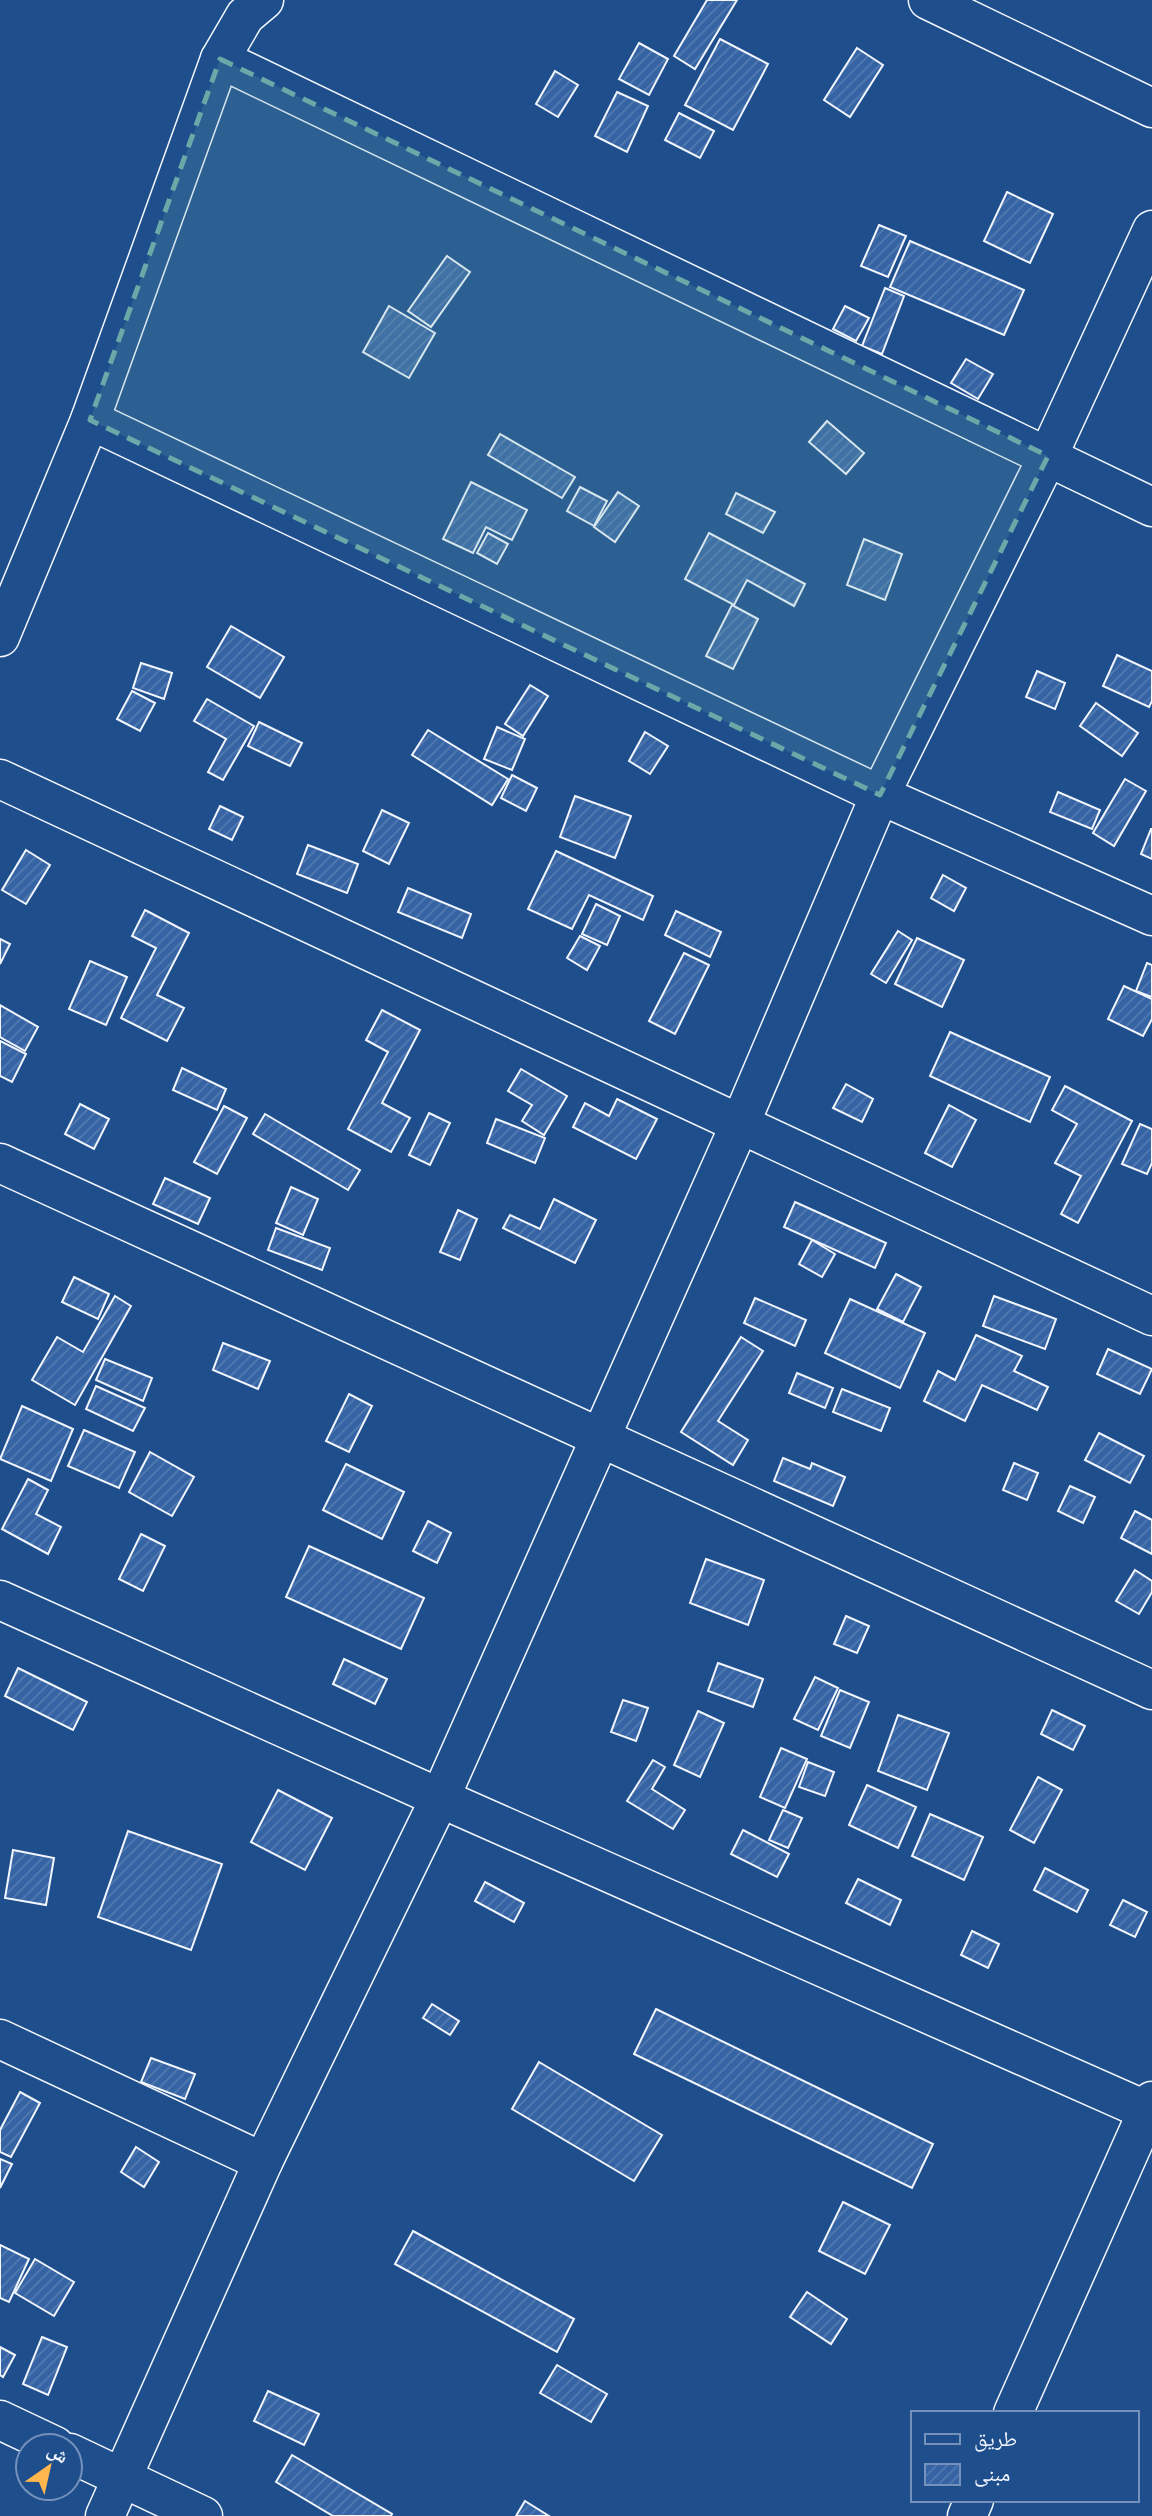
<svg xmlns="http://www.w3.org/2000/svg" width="1152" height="2516" font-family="'Public Sans','Noto Naskh Arabic',sans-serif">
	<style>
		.building { fill: url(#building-hatch); stroke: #f2f6ff; stroke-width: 2 }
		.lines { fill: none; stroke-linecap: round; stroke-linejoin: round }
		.minor-casing { stroke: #f2f6ff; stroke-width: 41 }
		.minor { stroke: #1f4e8c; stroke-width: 38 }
		.marked { fill: #6aa9a8; fill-opacity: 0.2; stroke: #6aa9a8; stroke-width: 5; stroke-dasharray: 14 9; stroke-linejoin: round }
	</style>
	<defs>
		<pattern id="building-hatch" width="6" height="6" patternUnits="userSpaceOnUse" patternTransform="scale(1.75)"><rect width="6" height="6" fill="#3563a3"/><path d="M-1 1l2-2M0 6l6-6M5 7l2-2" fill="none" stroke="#537ab1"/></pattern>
	</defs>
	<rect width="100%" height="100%" fill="#1f4e8c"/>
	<g class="building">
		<polygon points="707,0 737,0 695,69 674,56"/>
		<polygon points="720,39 768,64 733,130 685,105"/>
		<polygon points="639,43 668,59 649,95 619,79"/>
		<polygon points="857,48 883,65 850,117 824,100"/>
		<polygon points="555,71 578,85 558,117 536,104"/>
		<polygon points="617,92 648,106 627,152 595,136"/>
		<polygon points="679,113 714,131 700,158 665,140"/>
		<polygon points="1007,192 1053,214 1030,263 984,241"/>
		<polygon points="879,225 906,236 888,277 861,266"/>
		<polygon points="910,241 1024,290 1004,335 890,287"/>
		<polygon points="447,256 470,272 431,327 408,311"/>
		<polygon points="885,288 904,296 882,354 862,346"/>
		<polygon points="389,306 435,333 409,378 363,352"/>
		<polygon points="845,306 869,318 856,341 833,329"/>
		<polygon points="966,359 993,374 978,399 951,383"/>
		<polygon points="827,421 864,453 846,474 809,442"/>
		<polygon points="500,434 575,477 562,498 488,455"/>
		<polygon points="471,482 527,510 512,540 486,527 473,553 443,539"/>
		<polygon points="580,487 607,501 594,526 567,511"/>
		<polygon points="618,492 639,506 615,542 594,527"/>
		<polygon points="736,493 775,512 763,533 726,514"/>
		<polygon points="488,533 508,544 497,564 477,553"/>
		<polygon points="709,533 805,584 794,606 747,580 734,605 685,579"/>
		<polygon points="864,539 902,554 885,600 847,585"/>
		<polygon points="732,605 758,619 733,669 706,656"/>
		<polygon points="231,626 284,657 260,698 207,667"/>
		<polygon points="1117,655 1152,671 1152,701 1149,707 1103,686"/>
		<polygon points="141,663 172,673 164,699 133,688"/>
		<polygon points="1037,671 1065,683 1055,709 1026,697"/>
		<polygon points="530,685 548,696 523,736 505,724"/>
		<polygon points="132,691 155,703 140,731 117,719"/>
		<polygon points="207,699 254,726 223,780 208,772 226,739 194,721"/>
		<polygon points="1096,703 1138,733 1122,756 1080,726"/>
		<polygon points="259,722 302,743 290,766 248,746"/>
		<polygon points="497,727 525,739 512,770 484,759"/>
		<polygon points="428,730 508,779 492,805 412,755"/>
		<polygon points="645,732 668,746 650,774 629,761"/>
		<polygon points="512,775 537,788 526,811 501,798"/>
		<polygon points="1125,779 1146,791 1114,846 1093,833"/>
		<polygon points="1058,792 1100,810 1092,829 1050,812"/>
		<polygon points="575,796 631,816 615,858 560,837"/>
		<polygon points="220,806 243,817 232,840 209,829"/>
		<polygon points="382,810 409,823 389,864 363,851"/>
		<polygon points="1151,829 1152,829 1152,859 1141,854"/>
		<polygon points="308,845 358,864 347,893 297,874"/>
		<polygon points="26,850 50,865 26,904 2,890"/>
		<polygon points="556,851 653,896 643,920 589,895 572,929 528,909"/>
		<polygon points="943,875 966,888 954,911 931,898"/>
		<polygon points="408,888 471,914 462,938 398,912"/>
		<polygon points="596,904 620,916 607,945 582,934"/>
		<polygon points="145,910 189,933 157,995 184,1008 167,1041 121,1018 156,948 132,936"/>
		<polygon points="676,911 721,932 710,957 665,935"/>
		<polygon points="898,931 912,940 886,983 871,974"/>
		<polygon points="580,936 600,946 587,970 567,958"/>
		<polygon points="917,938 964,960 942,1007 895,984"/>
		<polygon points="0,939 10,944 0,964"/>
		<polygon points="684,953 709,965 675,1034 649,1021"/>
		<polygon points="90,961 127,977 106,1025 69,1009"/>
		<polygon points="1147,963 1152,965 1152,997 1136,991"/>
		<polygon points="1124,986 1152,999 1152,1019 1143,1036 1108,1019"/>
		<polygon points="0,1005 38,1027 25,1051 0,1037"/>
		<polygon points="382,1010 420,1030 382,1103 410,1118 391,1152 348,1129 388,1052 366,1040"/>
		<polygon points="950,1032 1050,1077 1030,1122 930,1076"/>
		<polygon points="0,1041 26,1054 12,1082 0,1076"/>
		<polygon points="182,1068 226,1089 217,1110 173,1090"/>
		<polygon points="521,1069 567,1096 544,1135 522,1121 532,1105 508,1091"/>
		<polygon points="846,1084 873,1099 862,1122 833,1108"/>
		<polygon points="1065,1086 1132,1121 1078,1223 1061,1214 1081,1176 1055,1163 1077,1124 1052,1110"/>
		<polygon points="617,1099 657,1119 636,1159 573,1127 585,1103 609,1116"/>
		<polygon points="80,1104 109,1119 94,1149 65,1134"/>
		<polygon points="949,1105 976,1120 952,1167 925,1153"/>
		<polygon points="224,1106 247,1118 217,1174 194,1162"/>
		<polygon points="429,1113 450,1123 430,1165 409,1155"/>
		<polygon points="265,1114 360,1170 348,1190 253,1134"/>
		<polygon points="496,1119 545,1138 535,1163 487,1143"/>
		<polygon points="1140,1124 1152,1129 1152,1163 1147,1174 1122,1164"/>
		<polygon points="165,1178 210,1198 198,1224 153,1204"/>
		<polygon points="291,1187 318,1199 303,1235 276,1223"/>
		<polygon points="554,1199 596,1220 575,1263 503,1228 510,1215 540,1229"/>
		<polygon points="795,1202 886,1243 875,1268 784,1227"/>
		<polygon points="458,1210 477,1219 460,1260 440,1252"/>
		<polygon points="276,1228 330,1248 322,1270 268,1250"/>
		<polygon points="812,1240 835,1254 822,1277 799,1264"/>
		<polygon points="896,1274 921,1287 903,1322 877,1309"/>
		<polygon points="74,1277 109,1294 98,1319 62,1302"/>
		<polygon points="115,1296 131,1306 75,1405 32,1380 57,1337 83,1352"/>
		<polygon points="994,1296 1056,1319 1045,1349 983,1326"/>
		<polygon points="755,1298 806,1320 795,1346 744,1323"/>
		<polygon points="850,1299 925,1333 900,1388 825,1353"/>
		<polygon points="976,1335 1022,1356 1014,1371 1048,1387 1037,1410 982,1385 965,1421 924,1401 938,1371 955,1380"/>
		<polygon points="741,1337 763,1351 718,1421 748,1440 733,1465 681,1432"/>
		<polygon points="223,1343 270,1361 258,1389 213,1370"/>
		<polygon points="1108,1349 1152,1369 1140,1394 1097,1374"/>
		<polygon points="105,1359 152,1378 143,1401 96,1380"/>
		<polygon points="797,1373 833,1388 825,1408 789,1393"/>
		<polygon points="96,1386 145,1408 133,1431 86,1409"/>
		<polygon points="842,1389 890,1408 881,1431 833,1412"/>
		<polygon points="349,1394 372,1406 349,1452 326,1441"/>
		<polygon points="22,1406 73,1429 51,1481 0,1459"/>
		<polygon points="84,1430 135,1452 119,1488 68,1466"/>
		<polygon points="1099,1433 1144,1456 1130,1483 1085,1460"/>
		<polygon points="150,1452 194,1477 172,1516 129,1492"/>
		<polygon points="783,1458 810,1469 812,1463 845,1477 833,1506 774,1481"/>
		<polygon points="1014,1463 1038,1473 1027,1500 1003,1490"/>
		<polygon points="346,1464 404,1492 382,1539 323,1510"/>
		<polygon points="28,1479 48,1490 36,1514 61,1527 48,1554 2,1529"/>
		<polygon points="1070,1486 1095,1497 1083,1523 1058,1511"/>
		<polygon points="1135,1511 1152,1520 1152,1554 1121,1538"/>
		<polygon points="428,1521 451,1533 437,1563 413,1551"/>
		<polygon points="141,1534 165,1546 143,1591 119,1579"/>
		<polygon points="309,1546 424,1598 401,1649 286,1597"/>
		<polygon points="706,1559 764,1580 748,1625 690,1603"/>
		<polygon points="1135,1570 1152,1581 1152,1592 1139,1614 1116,1601"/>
		<polygon points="846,1616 869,1626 857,1653 834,1644"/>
		<polygon points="344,1659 387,1679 375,1704 333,1684"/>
		<polygon points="718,1663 763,1679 753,1707 708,1691"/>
		<polygon points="18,1668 87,1702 73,1730 5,1696"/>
		<polygon points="815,1677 838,1688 818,1730 794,1719"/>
		<polygon points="840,1690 869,1702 850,1748 821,1736"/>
		<polygon points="623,1700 648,1708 636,1741 611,1732"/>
		<polygon points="1052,1710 1085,1726 1073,1750 1041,1734"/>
		<polygon points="698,1711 724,1723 700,1777 674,1765"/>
		<polygon points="898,1715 949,1733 927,1790 878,1771"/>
		<polygon points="781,1748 807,1759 785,1808 760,1797"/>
		<polygon points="653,1760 665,1767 652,1789 685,1810 673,1829 627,1801"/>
		<polygon points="808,1762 834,1772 825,1796 799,1787"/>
		<polygon points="1038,1777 1062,1790 1034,1843 1010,1830"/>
		<polygon points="867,1785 916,1807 898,1848 849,1825"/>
		<polygon points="278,1790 332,1818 305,1870 251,1842"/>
		<polygon points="783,1810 802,1818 788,1848 769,1840"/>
		<polygon points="930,1814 983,1837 964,1880 912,1856"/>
		<polygon points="743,1830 789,1854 777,1877 731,1854"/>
		<polygon points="128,1831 222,1864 191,1950 98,1917"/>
		<polygon points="13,1850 54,1858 46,1905 5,1898"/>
		<polygon points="1045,1868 1088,1890 1077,1912 1034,1890"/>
		<polygon points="858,1879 901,1900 890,1925 846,1903"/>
		<polygon points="485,1882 524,1903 514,1922 475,1901"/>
		<polygon points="1123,1900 1147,1912 1135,1937 1110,1925"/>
		<polygon points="972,1931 999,1944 988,1968 961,1955"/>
		<polygon points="432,2004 459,2021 450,2035 423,2018"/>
		<polygon points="656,2009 933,2144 912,2188 634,2054"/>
		<polygon points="151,2058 195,2074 185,2099 141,2082"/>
		<polygon points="539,2062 662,2135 634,2181 512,2109"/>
		<polygon points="20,2092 40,2103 11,2157 0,2152 0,2130"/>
		<polygon points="136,2147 159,2162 144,2187 121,2172"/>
		<polygon points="0,2159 12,2164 0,2188"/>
		<polygon points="843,2202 890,2225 865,2274 819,2251"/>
		<polygon points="413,2231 574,2319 557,2352 395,2264"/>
		<polygon points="0,2245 29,2259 9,2302 0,2298"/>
		<polygon points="35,2259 74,2282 54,2316 15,2293"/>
		<polygon points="807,2292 847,2319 831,2344 790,2317"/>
		<polygon points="42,2337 67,2347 48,2395 23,2384"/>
		<polygon points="0,2347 15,2355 3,2377 0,2375"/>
		<polygon points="557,2365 607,2394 591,2422 540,2393"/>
		<polygon points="268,2391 319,2414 304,2445 254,2421"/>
		<polygon points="292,2455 392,2514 391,2516 333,2516 276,2482"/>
		<polygon points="525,2501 549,2516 516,2516"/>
	</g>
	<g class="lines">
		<g class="minor-casing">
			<g id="minor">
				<polyline points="928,0 1152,108"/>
				<polyline points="220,59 1152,507"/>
				<polyline points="90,420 880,795 1152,916"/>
				<polyline points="0,637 90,420 220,59 245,16 264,0"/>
				<polyline points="0,779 1152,1316"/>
				<polyline points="0,1163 1152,1690"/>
				<polyline points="0,1600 440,1798 1152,2113"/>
				<polyline points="0,2039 263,2162"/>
				<polyline points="1013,2413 1152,2101"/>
				<polyline points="0,2420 55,2446"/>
				<polyline points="70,2453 203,2516"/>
				<polyline points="105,2516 263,2162 440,1798 740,1124 880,795 1048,456 1152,230"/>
				<polyline points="967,2516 974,2500"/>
			</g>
		</g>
		<use href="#minor" class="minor"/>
	</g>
	<path class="marked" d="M220,59L1048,456L880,795L90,420Z"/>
	<rect x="911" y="2411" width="228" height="91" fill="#1f4e8c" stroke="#7391ba" stroke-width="2"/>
	<rect x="925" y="2434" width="35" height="10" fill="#1f4e8c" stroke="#7391ba" stroke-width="2"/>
	<text x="974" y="2446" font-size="21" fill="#f2f6ff">طريق</text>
	<rect x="925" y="2464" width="35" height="21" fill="url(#building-hatch)" stroke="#7391ba" stroke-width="2"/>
	<text x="974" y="2481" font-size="21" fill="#f2f6ff">مبنى</text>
	<g transform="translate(49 2467) rotate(34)"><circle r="33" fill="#1f4e8c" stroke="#7391ba" stroke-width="2"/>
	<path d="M0-5L12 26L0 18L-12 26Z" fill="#ffb74d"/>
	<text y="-10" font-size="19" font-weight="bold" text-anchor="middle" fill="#f2f6ff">ش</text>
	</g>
</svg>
